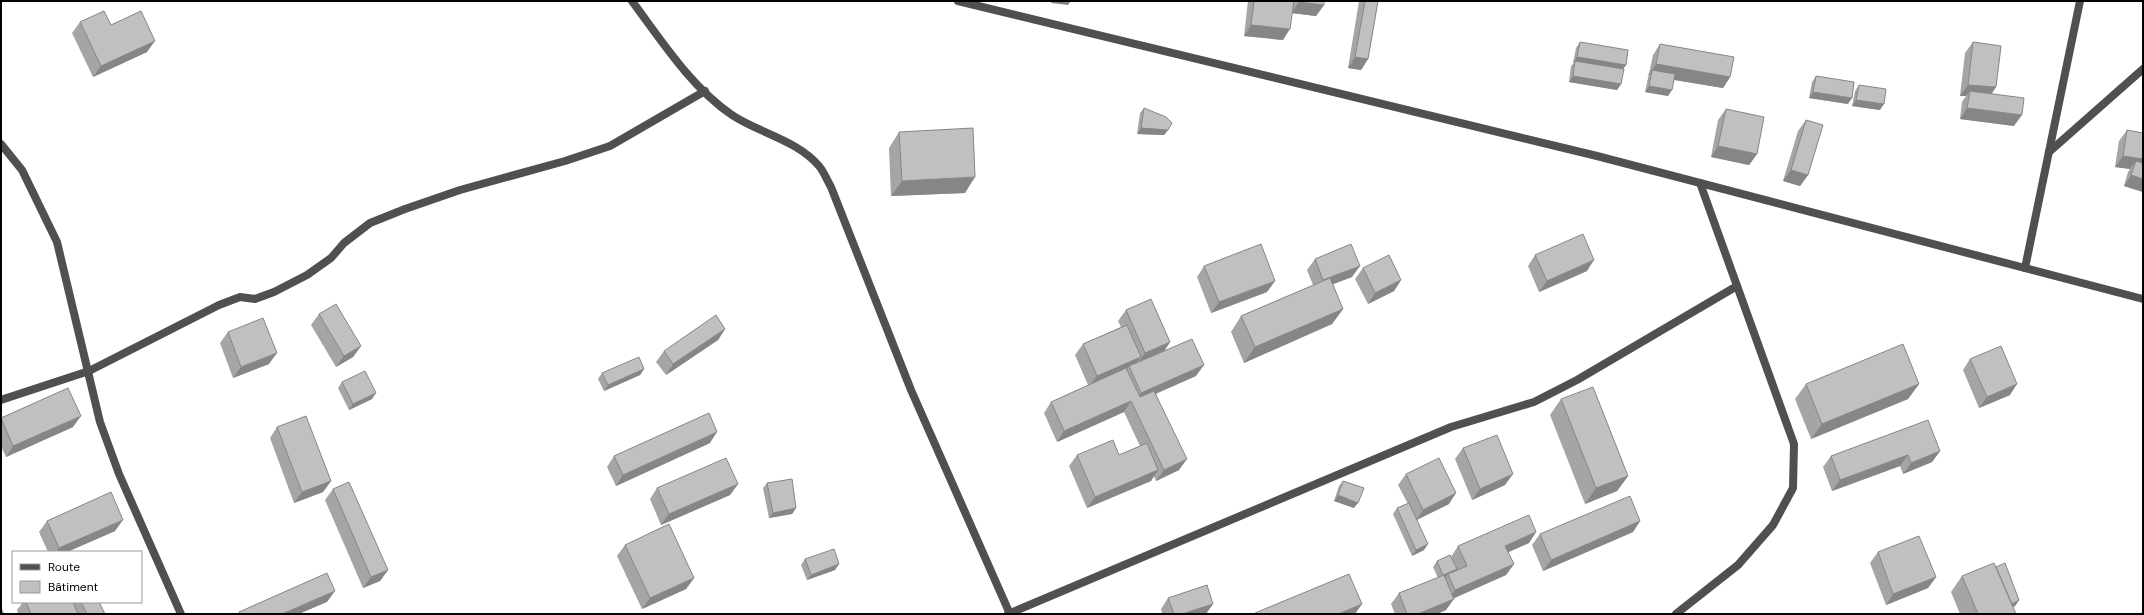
<svg xmlns="http://www.w3.org/2000/svg" width="2144" height="615" font-family="'DM Sans',sans-serif">
	<style>
		.lines { fill: none; stroke-linecap: round; stroke-linejoin: round }
		.minor { stroke: #505050; stroke-width: 8 }
		.wall { fill: #a5a5a5 }
		.shaded-wall { fill: #868686 }
		.building { fill: #c0c0c0; stroke: #868686 }
	</style>
	<rect width="100%" height="100%" fill="#fff"/>
	<g class="lines">
		<g class="minor">
			<path d="M632,1C661,40 691,87 732,115C759,133 797,140 819,166C824,172 827,180 831,187L911,390L1010,614"/>
			<polyline points="958,1 1597,156 2143,299"/>
			<polyline points="1,144 22,170 57,242 100,422 119,474 181,614"/>
			<polyline points="2049,152 2143,69"/>
			<polyline points="2025,268 2080,1"/>
			<polyline points="1,400 89,371 219,305 240,297 255,299 274,292 307,275 331,258 344,243 370,223 405,209 460,190 565,161 610,146 705,91"/>
			<polyline points="1008,614 1451,427 1534,402 1577,380 1737,286"/>
			<polyline points="1676,614 1738,565 1773,525 1793,488 1794,444 1700,183"/>
		</g>
	</g>
	<g class="wall">
		<polygon points="1248,1 1324,1 1324,5 1316,16 1292,13 1283,40 1244,36"/>
		<polygon points="1359,1 1378,1 1368,59 1361,70 1348,68"/>
		<polygon points="80,22 111,25 147,52 93,77 72,33"/>
		<polygon points="1580,42 1623,69 1621,84 1617,90 1569,82 1571,66 1574,63 1573,63 1576,48"/>
		<polygon points="1973,42 1992,94 2014,126 1960,119 1962,102 1966,96 1960,96 1965,53"/>
		<polygon points="1660,44 1730,77 1723,88 1674,80 1668,96 1645,92 1653,55"/>
		<polygon points="1816,76 1848,104 1809,98 1812,82"/>
		<polygon points="1859,85 1880,110 1852,106 1855,91"/>
		<polygon points="1144,108 1168,130 1164,135 1137,134 1140,113"/>
		<polygon points="1726,109 1757,154 1749,165 1711,157 1718,120"/>
		<polygon points="1806,120 1808,175 1800,186 1783,181 1798,131"/>
		<polygon points="2127,130 2143,133 2143,192 2124,186 2128,172 2130,169 2115,167 2119,141"/>
		<polygon points="899,132 965,193 891,196 889,148"/>
		<polygon points="1535,255 1587,271 1539,292 1528,266"/>
		<polygon points="1315,259 1352,277 1333,284 1343,309 1332,324 1244,363 1231,332 1241,316 1313,285 1307,270"/>
		<polygon points="1204,266 1267,292 1211,313 1197,277"/>
		<polygon points="1363,268 1401,280 1394,291 1368,304 1355,279"/>
		<polygon points="1126,310 1170,342 1164,351 1196,376 1156,393 1179,470 1156,481 1154,476 1151,481 1087,508 1069,466 1077,455 1119,455 1140,446 1124,412 1057,442 1044,413 1051,402 1088,385 1075,355 1083,344 1121,327 1118,321"/>
		<polygon points="319,314 361,346 353,357 336,367 311,325"/>
		<polygon points="725,329 718,340 666,375 656,362 664,351"/>
		<polygon points="228,332 269,364 233,378 220,343"/>
		<polygon points="1970,359 2010,395 1979,408 1963,370"/>
		<polygon points="644,369 640,375 604,391 598,379 602,373"/>
		<polygon points="342,382 372,399 349,410 338,388"/>
		<polygon points="1806,384 1919,384 1908,399 1811,439 1795,399"/>
		<polygon points="1561,399 1628,476 1617,491 1585,504 1550,415"/>
		<polygon points="1,418 73,427 6,457 1,446"/>
		<polygon points="277,427 331,481 323,492 294,503 270,438"/>
		<polygon points="710,443 616,486 607,467 614,456"/>
		<polygon points="1463,448 1505,485 1472,500 1455,459"/>
		<polygon points="1940,451 1932,462 1903,474 1900,466 1832,491 1823,467 1831,456"/>
		<polygon points="1406,474 1449,504 1417,520 1424,550 1412,556 1393,514 1397,508 1408,504 1398,485"/>
		<polygon points="1343,481 1354,508 1334,501 1339,486"/>
		<polygon points="767,483 796,508 792,514 769,518 763,488"/>
		<polygon points="738,484 730,495 661,525 650,499 657,488"/>
		<polygon points="333,489 388,570 380,581 363,588 325,500"/>
		<polygon points="47,521 115,531 67,552 48,552 39,532"/>
		<polygon points="1640,521 1633,532 1543,571 1532,545 1540,534"/>
		<polygon points="1536,532 1529,543 1508,552 1514,564 1506,575 1453,598 1446,610 1437,614 1395,614 1391,604 1399,593 1438,578 1433,567 1437,561 1451,557 1458,546"/>
		<polygon points="625,545 694,578 686,589 642,609 617,556"/>
		<polygon points="1878,552 1936,577 1928,588 1886,605 1870,563"/>
		<polygon points="805,559 835,570 807,580 801,565"/>
		<polygon points="1996,567 2019,600 2015,606 2013,607 2016,614 1960,614 1951,592 1962,576"/>
		<polygon points="1168,598 1206,614 1162,614 1161,609"/>
		<polygon points="23,602 99,602 105,614 18,614 17,610"/>
	</g>
	<g class="shaded-wall">
		<polygon points="1052,1 1071,1 1068,5 1051,3"/>
		<polygon points="1299,2 1324,5 1316,16 1291,13"/>
		<polygon points="1251,25 1290,29 1283,40 1244,36"/>
		<polygon points="155,41 147,52 93,77 101,66"/>
		<polygon points="1355,57 1368,59 1361,70 1348,68"/>
		<polygon points="1577,57 1626,65 1622,71 1575,61 1574,63 1573,63"/>
		<polygon points="1656,64 1730,77 1723,88 1651,76 1652,70 1649,75 1648,75"/>
		<polygon points="1573,76 1621,84 1617,90 1569,82"/>
		<polygon points="1968,85 1996,87 1989,98 1970,91 1966,96 1960,96"/>
		<polygon points="1649,86 1672,90 1668,96 1645,92"/>
		<polygon points="1813,92 1852,98 1848,104 1809,98"/>
		<polygon points="1856,100 1884,104 1880,110 1852,106"/>
		<polygon points="1967,108 2022,115 2014,126 1960,119"/>
		<polygon points="1141,128 1168,130 1164,135 1137,134"/>
		<polygon points="1718,146 1757,154 1749,165 1711,157"/>
		<polygon points="2123,156 2143,159 2143,172 2136,161 2130,169 2115,167"/>
		<polygon points="1791,170 1808,175 1800,186 1783,181"/>
		<polygon points="2131,175 2143,179 2143,192 2124,186"/>
		<polygon points="975,177 965,193 891,196 902,181"/>
		<polygon points="1594,260 1587,271 1539,292 1547,281"/>
		<polygon points="1360,266 1352,277 1315,291 1323,280"/>
		<polygon points="1401,280 1394,291 1368,304 1375,293"/>
		<polygon points="1275,281 1267,292 1211,313 1219,302"/>
		<polygon points="1343,309 1332,324 1244,363 1255,347"/>
		<polygon points="725,329 718,340 666,375 673,364"/>
		<polygon points="1170,342 1163,353 1137,364 1145,353"/>
		<polygon points="361,346 353,357 336,367 344,356"/>
		<polygon points="277,353 269,364 233,378 241,367"/>
		<polygon points="1141,357 1133,368 1129,366 1126,371 1089,387 1097,376"/>
		<polygon points="1204,365 1196,376 1133,404 1141,393"/>
		<polygon points="644,369 640,375 604,391 608,385"/>
		<polygon points="1919,384 1908,399 1811,439 1822,424"/>
		<polygon points="2017,384 2010,395 1979,408 1987,397"/>
		<polygon points="376,393 372,399 349,410 353,404"/>
		<polygon points="1131,401 1124,412 1057,442 1064,431"/>
		<polygon points="81,416 73,427 6,457 13,446"/>
		<polygon points="717,432 710,443 616,486 623,475"/>
		<polygon points="1940,451 1932,462 1903,474 1911,463"/>
		<polygon points="1908,455 1900,466 1832,491 1840,480"/>
		<polygon points="1187,459 1179,470 1156,481 1164,470"/>
		<polygon points="1158,470 1151,481 1087,508 1095,497"/>
		<polygon points="1513,474 1505,485 1472,500 1480,489"/>
		<polygon points="1628,476 1617,491 1585,504 1596,488"/>
		<polygon points="331,481 323,492 294,503 302,492"/>
		<polygon points="738,484 730,495 661,525 669,514"/>
		<polygon points="1456,493 1449,504 1416,520 1423,510"/>
		<polygon points="1338,495 1358,503 1354,508 1334,501"/>
		<polygon points="796,508 792,514 769,518 773,513"/>
		<polygon points="123,520 115,531 67,552 56,552 59,548"/>
		<polygon points="1640,521 1633,532 1543,571 1551,560"/>
		<polygon points="1536,532 1529,543 1498,557 1505,546"/>
		<polygon points="1428,544 1424,550 1412,556 1416,550"/>
		<polygon points="839,564 835,570 807,580 811,575"/>
		<polygon points="1514,564 1506,575 1448,601 1455,590"/>
		<polygon points="1457,569 1453,575 1448,574 1445,578 1443,575"/>
		<polygon points="388,570 380,581 363,588 371,577"/>
		<polygon points="1936,577 1928,588 1886,605 1893,594"/>
		<polygon points="694,578 686,589 642,609 650,598"/>
		<polygon points="335,591 327,602 299,614 282,614"/>
		<polygon points="1454,599 1446,610 1437,614 1418,614"/>
		<polygon points="2019,600 2015,606 2001,612 2005,606"/>
		<polygon points="1213,604 1206,614 1182,614"/>
		<polygon points="1362,604 1355,614 1338,614"/>
	</g>
	<g class="building">
		<polygon points="1254,1 1294,1 1290,29 1251,25"/>
		<polygon points="1299,1 1324,1 1324,5 1299,2"/>
		<polygon points="1365,1 1378,1 1368,59 1355,57"/>
		<polygon points="104,11 111,25 141,11 155,41 101,66 80,22"/>
		<polygon points="1580,42 1628,50 1626,65 1577,57"/>
		<polygon points="1973,42 2001,46 1996,87 1968,85"/>
		<polygon points="1660,44 1734,57 1730,77 1656,64"/>
		<polygon points="1575,61 1624,69 1621,84 1573,76"/>
		<polygon points="1652,70 1675,74 1672,90 1649,86"/>
		<polygon points="1816,76 1854,82 1852,98 1813,92"/>
		<polygon points="1859,85 1886,89 1884,104 1856,100"/>
		<polygon points="1970,91 2024,98 2022,115 1967,108"/>
		<polygon points="1144,108 1166,117 1172,123 1168,130 1141,128"/>
		<polygon points="1726,109 1764,117 1757,154 1718,146"/>
		<polygon points="1806,120 1823,125 1808,175 1791,170"/>
		<polygon points="973,128 975,177 902,181 899,132"/>
		<polygon points="2127,130 2143,133 2143,159 2123,156"/>
		<polygon points="2136,161 2143,163 2143,179 2131,175"/>
		<polygon points="1583,234 1594,260 1547,281 1535,255"/>
		<polygon points="1261,244 1275,281 1219,302 1204,266"/>
		<polygon points="1351,244 1360,266 1323,280 1315,259"/>
		<polygon points="1389,255 1401,280 1375,293 1363,268"/>
		<polygon points="1330,278 1343,309 1255,347 1241,316"/>
		<polygon points="1151,299 1170,342 1145,353 1126,310"/>
		<polygon points="336,304 361,346 344,356 319,314"/>
		<polygon points="716,315 725,329 673,364 664,351"/>
		<polygon points="263,318 277,353 241,367 228,332"/>
		<polygon points="1127,325 1141,357 1097,376 1083,344"/>
		<polygon points="1192,339 1204,365 1141,393 1129,366"/>
		<polygon points="1903,344 1919,384 1822,424 1806,384"/>
		<polygon points="2001,346 2017,384 1987,397 1970,359"/>
		<polygon points="639,357 644,369 608,385 602,373"/>
		<polygon points="1126,368 1140,397 1154,391 1187,459 1164,470 1131,401 1064,431 1051,402"/>
		<polygon points="365,371 376,393 353,404 342,382"/>
		<polygon points="1593,387 1628,476 1596,488 1561,399"/>
		<polygon points="68,388 81,416 13,446 1,418"/>
		<polygon points="709,413 717,432 623,475 614,456"/>
		<polygon points="306,416 331,481 302,492 277,427"/>
		<polygon points="1928,420 1940,451 1911,463 1908,455 1840,480 1831,456"/>
		<polygon points="1497,435 1513,474 1480,489 1463,448"/>
		<polygon points="1113,440 1119,455 1147,443 1158,470 1095,497 1077,455"/>
		<polygon points="726,458 738,484 669,514 657,488"/>
		<polygon points="1439,458 1456,493 1423,510 1406,474"/>
		<polygon points="792,479 796,508 773,513 767,483"/>
		<polygon points="1343,481 1364,488 1358,503 1338,495"/>
		<polygon points="349,482 388,570 371,577 333,489"/>
		<polygon points="111,492 123,520 59,548 47,521"/>
		<polygon points="1630,496 1640,521 1551,560 1540,534"/>
		<polygon points="1409,503 1428,544 1416,550 1397,508"/>
		<polygon points="1529,515 1536,532 1505,546 1514,564 1455,590 1448,574 1467,566 1458,546"/>
		<polygon points="669,524 694,578 650,598 625,545"/>
		<polygon points="1919,536 1936,577 1893,594 1878,552"/>
		<polygon points="834,549 839,564 811,575 805,559"/>
		<polygon points="1450,555 1457,569 1443,575 1437,561"/>
		<polygon points="1994,563 2016,614 1978,614 1962,576"/>
		<polygon points="2005,563 2019,600 2012,604 1996,567"/>
		<polygon points="327,573 335,591 282,614 240,614 239,612"/>
		<polygon points="1349,574 1362,604 1338,614 1255,614 1255,613"/>
		<polygon points="1444,575 1454,599 1418,614 1407,614 1399,593"/>
		<polygon points="1207,585 1213,604 1182,614 1174,614 1168,598"/>
		<polygon points="26,602 73,602 78,614 31,614"/>
		<polygon points="81,602 99,602 105,614 87,614"/>
		<polygon points="1,608 4,614 1,614"/>
	</g>
	<rect width="2144" height="615" fill="none" stroke="#000000" stroke-width="4"/>
	<rect x="12" y="551" width="130" height="52" fill="#ffffff" stroke="#999999"/>
	<rect x="20" y="564" width="20" height="6" fill="#505050" stroke="#999999"/>
	<text x="48" y="571" font-size="12" fill="#000000">Route</text>
	<rect x="20" y="581" width="20" height="12" fill="#c0c0c0" stroke="#999999"/>
	<text x="48" y="591" font-size="12" fill="#000000">Bâtiment</text>
</svg>
